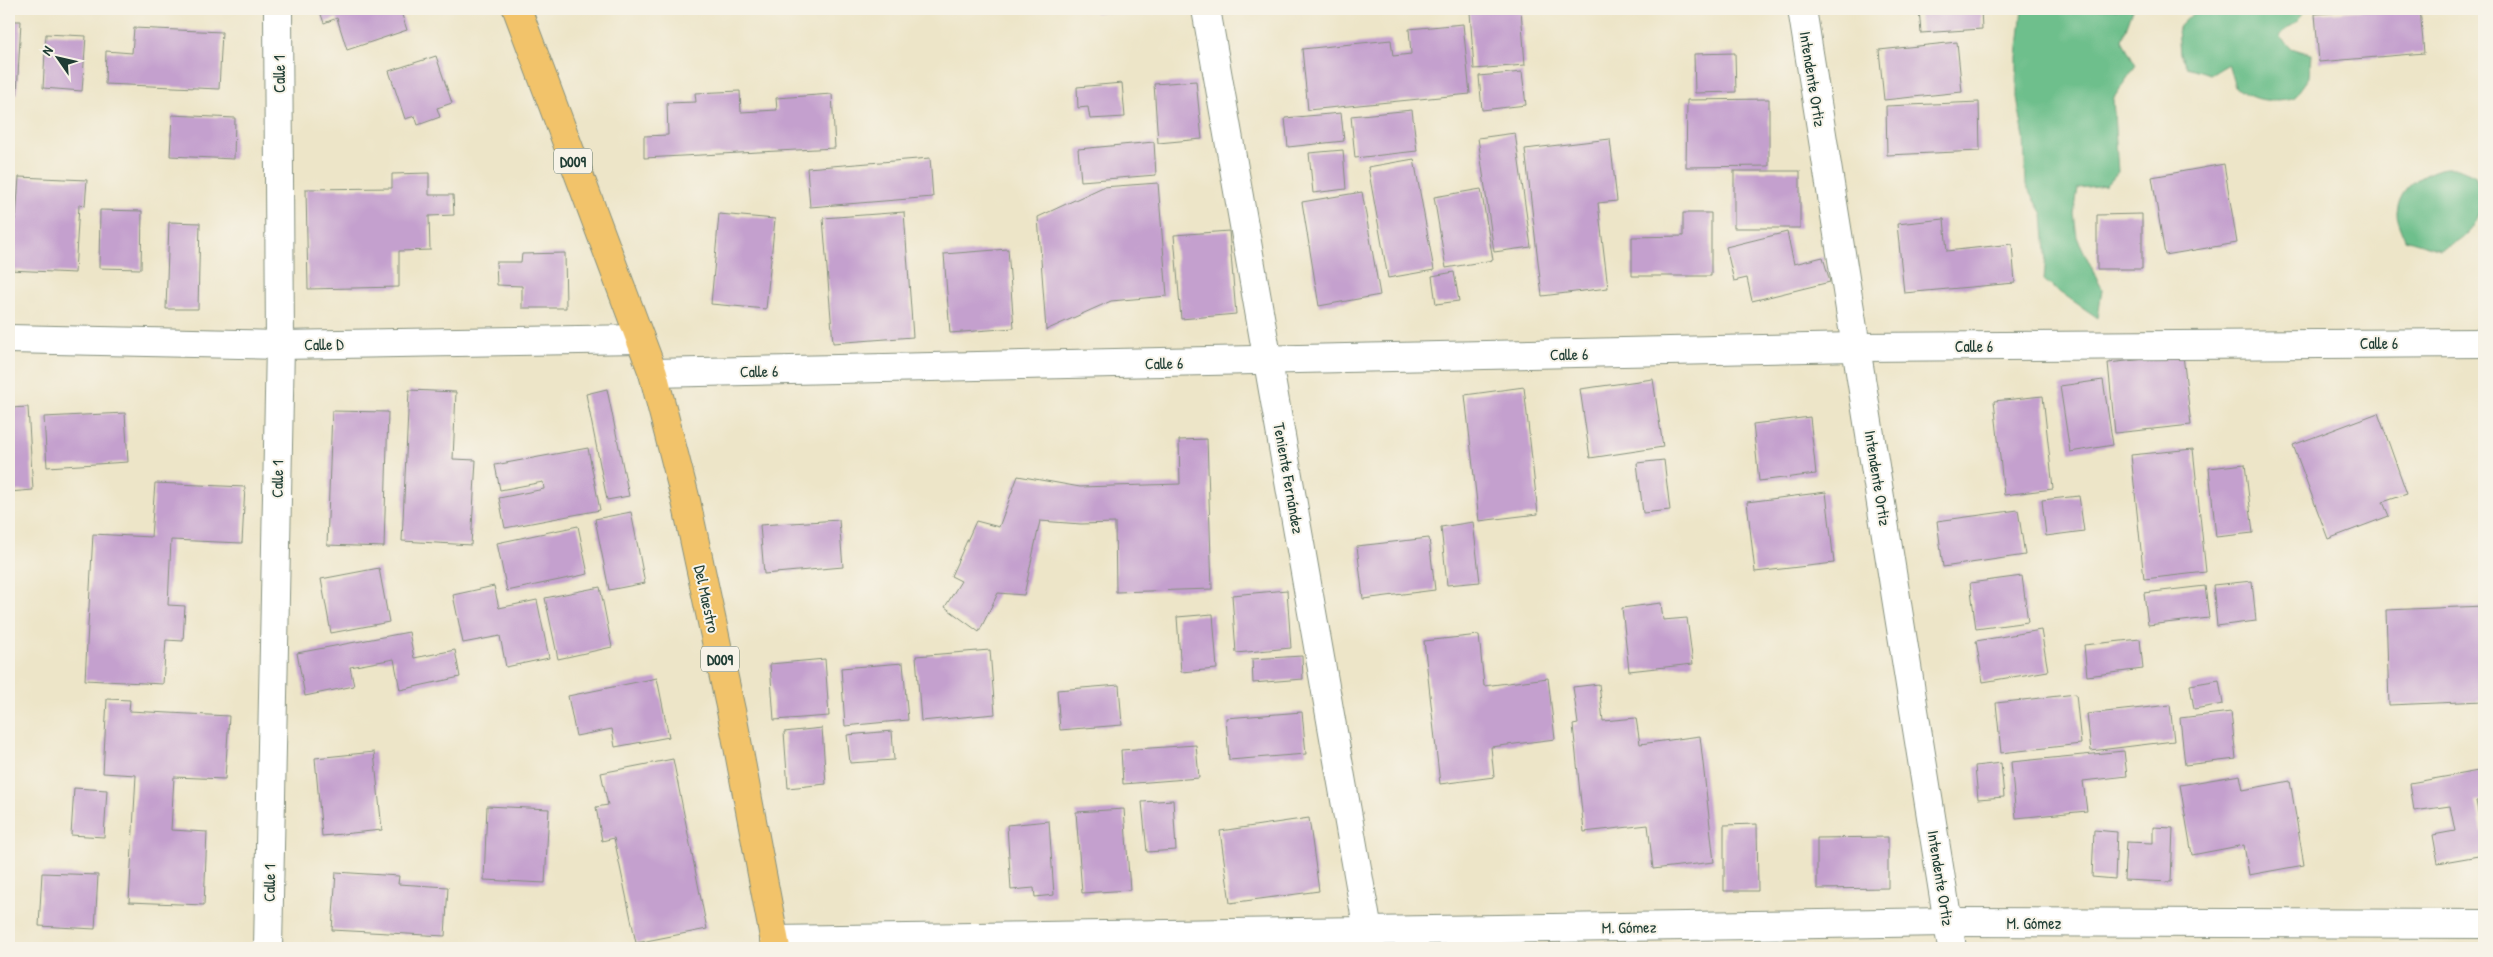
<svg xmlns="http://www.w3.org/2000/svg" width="2493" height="957" font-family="'Patrick Hand',sans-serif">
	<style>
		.forest { fill: #6ebf8c; stroke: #467e60 }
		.building { fill: #c4a0ce }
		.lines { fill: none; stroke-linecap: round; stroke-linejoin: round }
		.street-casing { stroke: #86917e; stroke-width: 30 }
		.primary-casing { stroke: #86917e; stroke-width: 30 }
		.street { stroke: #fff; stroke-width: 28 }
		.primary { stroke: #f2c36a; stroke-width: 28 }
		.labels { text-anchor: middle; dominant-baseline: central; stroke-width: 4; stroke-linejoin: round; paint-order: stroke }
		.shield { fill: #f7f3e8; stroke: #60746a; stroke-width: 1 }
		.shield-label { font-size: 15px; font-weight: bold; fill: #1f3d34 }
		.street-label { font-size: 16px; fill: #1f3d34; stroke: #f7f3e8 }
	</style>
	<rect width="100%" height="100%" fill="#f7f3e8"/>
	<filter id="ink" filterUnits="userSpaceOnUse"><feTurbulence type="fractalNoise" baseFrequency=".02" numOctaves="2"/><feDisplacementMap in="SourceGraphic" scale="10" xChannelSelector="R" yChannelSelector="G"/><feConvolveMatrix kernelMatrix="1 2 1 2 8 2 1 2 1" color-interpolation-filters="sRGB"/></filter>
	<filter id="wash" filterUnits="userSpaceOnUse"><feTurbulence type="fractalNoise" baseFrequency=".0096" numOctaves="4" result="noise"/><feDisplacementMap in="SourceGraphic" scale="20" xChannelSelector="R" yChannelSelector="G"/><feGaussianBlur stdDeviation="1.12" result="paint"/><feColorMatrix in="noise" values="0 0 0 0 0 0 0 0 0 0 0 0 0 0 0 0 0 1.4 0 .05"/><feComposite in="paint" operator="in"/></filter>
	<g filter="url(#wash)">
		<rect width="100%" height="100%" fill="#ede5c8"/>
		<g class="forest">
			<polygon points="2022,9 2133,9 2122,40 2136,65 2113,99 2118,172 2106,185 2078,188 2074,214 2077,237 2102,289 2098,318 2044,281 2046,253 2043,214 2026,185 2024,138 2017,97 2017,57"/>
			<path d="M2197,9H2306L2296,22L2279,36L2291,48L2311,54L2309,77L2294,98C2267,102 2258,102 2235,87L2228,64L2210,74L2187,67L2180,54L2178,28Z"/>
			<path d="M2444,168H2458L2475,175L2484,198C2473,229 2471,235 2441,250L2405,239C2403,232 2397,221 2397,213C2399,187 2421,174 2444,168Z"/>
		</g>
		<g id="blocks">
			<g class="building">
				<polygon points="319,9 400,9 407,30 347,50 337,18 324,23"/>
				<polygon points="1095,9 1133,9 1133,10 1095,13"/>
				<polygon points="1513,9 1521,9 1525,65 1474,69 1470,12"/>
				<polygon points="1919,9 1981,9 1982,29 1921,33"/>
				<polygon points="2381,9 2420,9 2424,53 2319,62 2315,14"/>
				<polygon points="9,21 21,21 17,94 9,94"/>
				<polygon points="1463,24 1470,94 1308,110 1302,49 1391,40 1393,56 1411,54 1409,29"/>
				<polygon points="134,28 222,32 219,89 105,84 106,51 132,53"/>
				<polygon points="46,34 86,36 82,91 43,88"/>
				<polygon points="1957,42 1962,92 1884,100 1879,50"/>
				<polygon points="1735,53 1736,92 1695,93 1694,54"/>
				<polygon points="436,56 452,103 437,108 440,117 418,125 415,116 405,119 389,71"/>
				<polygon points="1522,72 1526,105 1482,110 1479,76"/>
				<polygon points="1196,81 1202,139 1158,143 1154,84"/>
				<polygon points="1122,83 1125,117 1090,119 1088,107 1078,108 1077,87"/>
				<polygon points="740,91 741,112 777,110 776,98 832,94 835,148 644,158 644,136 668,135 667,103 696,102 695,93"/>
				<polygon points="1769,99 1769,166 1686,167 1687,100"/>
				<polygon points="1979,102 1980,151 1887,155 1886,106"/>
				<polygon points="1412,110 1417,151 1355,158 1351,116"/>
				<polygon points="1341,113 1344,141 1288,147 1285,118"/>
				<polygon points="172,115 235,118 234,159 170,156"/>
				<polygon points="1515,133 1531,247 1494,252 1478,138"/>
				<polygon points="1610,139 1617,201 1598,203 1608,288 1542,296 1525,149"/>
				<polygon points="1154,142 1156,175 1081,181 1078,149"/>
				<polygon points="1343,150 1346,189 1313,193 1309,153"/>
				<polygon points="930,158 933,197 810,207 807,168"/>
				<polygon points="1414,159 1434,270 1388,278 1368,167"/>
				<polygon points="2224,164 2237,243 2165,255 2152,177"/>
				<rect x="1734" y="171" width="66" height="57"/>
				<polygon points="429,173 429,195 453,195 454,215 429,216 430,250 399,251 399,287 308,289 306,189 392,188 392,174"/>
				<polygon points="19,177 87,180 85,206 79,205 75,273 9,270 9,219 16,219"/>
				<polygon points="1158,183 1167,296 1111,301 1046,330 1038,217 1103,187"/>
				<polygon points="1481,189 1493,260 1446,268 1434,197"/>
				<polygon points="1362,192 1380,295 1319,306 1302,202"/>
				<polygon points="100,210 142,211 141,269 99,268"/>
				<polygon points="904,212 913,337 833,343 823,218"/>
				<polygon points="1683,213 1711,213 1711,276 1632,276 1632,237 1683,236"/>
				<polygon points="719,214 775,219 766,309 711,304"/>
				<polygon points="2142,214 2142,269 2097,269 2097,215"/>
				<polygon points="1944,219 1947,251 2012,244 2015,283 1904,293 1897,224"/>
				<polygon points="169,222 200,223 198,309 166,309"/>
				<polygon points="1229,231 1236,314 1181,319 1174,235"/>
				<polygon points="1787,232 1794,264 1823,257 1830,282 1752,301 1747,278 1734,281 1726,247"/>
				<polygon points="1008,249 1014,328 950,333 944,254"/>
				<polygon points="565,253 566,308 522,308 522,286 497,285 496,262 521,262 522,254"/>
				<polygon points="1454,272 1459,301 1436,304 1432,276"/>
				<polygon points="2183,355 2191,425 2115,433 2108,363"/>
				<polygon points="1653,379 1663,447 1590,458 1580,389"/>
				<polygon points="2103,380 2113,445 2070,452 2060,386"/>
				<polygon points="1524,387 1538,514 1479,521 1465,395"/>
				<polygon points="607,389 629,496 607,500 586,394"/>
				<polygon points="409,390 456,392 453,459 476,460 471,545 402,541"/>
				<polygon points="2043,396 2053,489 2004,495 1994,401"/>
				<polygon points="28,407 33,490 9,492 9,408"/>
				<polygon points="332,411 388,412 384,547 327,545"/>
				<polygon points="125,413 128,462 47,467 44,417"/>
				<polygon points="2378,413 2407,494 2383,502 2389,516 2328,539 2293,445"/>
				<polygon points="1810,417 1816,474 1759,481 1753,424"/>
				<polygon points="1207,439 1212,589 1116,592 1115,523 1081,524 1040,521 1024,595 998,593 979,632 945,607 961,581 951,576 976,521 999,527 1018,476 1080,487 1180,484 1179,440"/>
				<polygon points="588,448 600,510 505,528 499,498 544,489 543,482 500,490 495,465"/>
				<polygon points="2193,449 2206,572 2144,579 2131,455"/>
				<polygon points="1664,460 1670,510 1643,513 1637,463"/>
				<polygon points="2245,464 2253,533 2216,537 2209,468"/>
				<polygon points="155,483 245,487 242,543 171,540 168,605 185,606 183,641 166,640 163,684 85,680 93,534 151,537"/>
				<polygon points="1826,492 1834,563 1755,572 1747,502"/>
				<polygon points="2079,496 2084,531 2046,536 2042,500"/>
				<polygon points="2018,510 2025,555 1943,567 1937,521"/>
				<polygon points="631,512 645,583 609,590 595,519"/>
				<polygon points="839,520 843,567 764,574 760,525"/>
				<polygon points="1473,522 1480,582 1447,585 1441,527"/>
				<polygon points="578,526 588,574 507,591 497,543"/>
				<polygon points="1429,538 1435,590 1363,599 1357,546"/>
				<polygon points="379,568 389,622 331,633 321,579"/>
				<polygon points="2022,576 2028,622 1976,629 1970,583"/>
				<polygon points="2252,581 2256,621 2217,626 2213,585"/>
				<polygon points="494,586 499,608 537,600 549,658 506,667 500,636 463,643 453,595"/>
				<polygon points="2205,586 2209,618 2148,625 2144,593"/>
				<polygon points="600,587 612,647 558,659 545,598"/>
				<polygon points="1287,590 1291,648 1236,653 1232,595"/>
				<polygon points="1661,603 1663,620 1687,618 1693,664 1629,671 1622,608"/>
				<polygon points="2484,606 2484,701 2389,705 2386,610"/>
				<polygon points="1213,614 1217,669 1181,672 1177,617"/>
				<polygon points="2041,630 2048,671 1983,682 1976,641"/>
				<polygon points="409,632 414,658 455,650 460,677 400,690 394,659 350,667 354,686 305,696 297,653"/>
				<polygon points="1479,635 1484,686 1548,678 1555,739 1491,747 1494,777 1440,784 1424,641"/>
				<polygon points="2140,639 2143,669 2087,676 2084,645"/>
				<polygon points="990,650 995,714 921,721 916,656"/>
				<polygon points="1302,656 1303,679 1253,683 1252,659"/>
				<polygon points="825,659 829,716 774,720 770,664"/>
				<polygon points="903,663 908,720 845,726 841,668"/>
				<polygon points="657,678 669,737 615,747 612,729 576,736 568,696"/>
				<polygon points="2219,680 2223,704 2194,709 2190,685"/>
				<polygon points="1599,684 1603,721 1636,718 1640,744 1700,736 1714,862 1653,869 1648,825 1584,832 1573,725 1578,724 1573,687"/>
				<polygon points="1119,685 1122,725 1060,730 1057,690"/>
				<polygon points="2076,694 2081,744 2001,753 1996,703"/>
				<polygon points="107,699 130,700 129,711 229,716 225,779 174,777 171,830 207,832 204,905 129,902 136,775 103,773"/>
				<polygon points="2170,705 2174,741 2091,751 2087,714"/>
				<polygon points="1302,712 1306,754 1229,760 1226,718"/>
				<polygon points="2231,712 2236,759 2185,765 2180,718"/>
				<polygon points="822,728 826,784 788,788 784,732"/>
				<polygon points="892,731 894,760 850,763 847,735"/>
				<polygon points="1196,745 1199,778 1123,784 1121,750"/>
				<polygon points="2124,751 2127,776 2083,781 2087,811 2016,818 2011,762"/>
				<polygon points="374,752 382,830 322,836 315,758"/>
				<polygon points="673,759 707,929 636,943 614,838 602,841 596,807 608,805 601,773"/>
				<polygon points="2001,763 2004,797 1978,799 1975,766"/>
				<polygon points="2484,770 2484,800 2476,801 2482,832 2484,831 2484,855 2438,863 2433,835 2455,831 2450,806 2414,811 2410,783"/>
				<polygon points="2240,775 2243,790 2290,781 2304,865 2249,875 2244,845 2192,855 2180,785"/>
				<polygon points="74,788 107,790 104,837 71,835"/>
				<polygon points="1173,800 1176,850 1147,852 1142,802"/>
				<polygon points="487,806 549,809 545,883 484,880"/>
				<polygon points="1124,809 1130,890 1082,893 1076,812"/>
				<polygon points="1309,818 1319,891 1230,903 1220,831"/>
				<polygon points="1049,821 1054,895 1035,897 1034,888 1011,890 1007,825"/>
				<polygon points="1757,824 1758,891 1724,891 1724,825"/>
				<polygon points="2153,827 2173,828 2171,882 2124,880 2126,842 2153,843"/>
				<polygon points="2094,830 2117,832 2115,879 2092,877"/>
				<polygon points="1888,837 1888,888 1817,889 1817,838"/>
				<polygon points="336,872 399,876 398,884 448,887 445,936 332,930"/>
				<polygon points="42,873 98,875 95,929 39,926"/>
			</g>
		</g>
	</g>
	<g filter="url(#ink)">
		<use href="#blocks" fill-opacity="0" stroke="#86917e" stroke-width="1"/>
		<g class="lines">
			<g class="street-casing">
				<g id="street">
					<polyline points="1206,9 1371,948"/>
					<polyline points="1802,9 1952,948"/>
					<polyline points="9,339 280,345 640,339"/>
					<polyline points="653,373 1857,347 2484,343"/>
					<polyline points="774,940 1948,922 2484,924"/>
					<polyline points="268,948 280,345 278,9"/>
				</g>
			</g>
			<g class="primary-casing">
				<polyline id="primary" points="517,9 653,373 686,501 733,720 776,948"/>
			</g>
			<use href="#street" class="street"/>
			<use href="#primary" class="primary"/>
		</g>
	</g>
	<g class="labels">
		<g class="shield">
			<rect x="554" y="148.5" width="38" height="25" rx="4"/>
			<rect x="701" y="646.5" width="38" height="25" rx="4"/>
		</g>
		<g class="shield-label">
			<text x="573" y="161">D009</text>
			<text x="720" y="659">D009</text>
		</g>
		<g class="street-label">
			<text transform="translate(279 74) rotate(-90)">Calle 1</text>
			<text transform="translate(1813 79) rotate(81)">Intendente Ortiz</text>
			<text x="2379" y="343">Calle 6</text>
			<text transform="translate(324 344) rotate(-1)">Calle D</text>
			<text x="1974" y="346">Calle 6</text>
			<text transform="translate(1569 354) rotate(-1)">Calle 6</text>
			<text transform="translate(1164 363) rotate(-1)">Calle 6</text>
			<text transform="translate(759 371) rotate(-1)">Calle 6</text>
			<text transform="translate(1289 478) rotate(80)">Teniente Fernández</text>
			<text transform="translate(1878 478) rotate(81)">Intendente Ortiz</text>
			<text transform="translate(277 479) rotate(-89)">Calle 1</text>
			<text transform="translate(707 599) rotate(78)">Del Maestro</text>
			<text transform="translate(1941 878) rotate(81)">Intendente Ortiz</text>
			<text transform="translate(269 883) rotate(-89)">Calle 1</text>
			<text x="2034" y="923">M. Gómez</text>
			<text transform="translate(1629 927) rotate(-1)">M. Gómez</text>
		</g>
	</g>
	<rect width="2493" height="957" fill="none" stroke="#f7f3e8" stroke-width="30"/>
	<g transform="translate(58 58) rotate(304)" stroke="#f7f3e8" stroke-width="4" paint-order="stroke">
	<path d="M0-4L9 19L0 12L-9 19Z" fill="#1f3d34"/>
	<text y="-8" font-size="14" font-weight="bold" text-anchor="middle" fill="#1f3d34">N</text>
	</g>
</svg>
